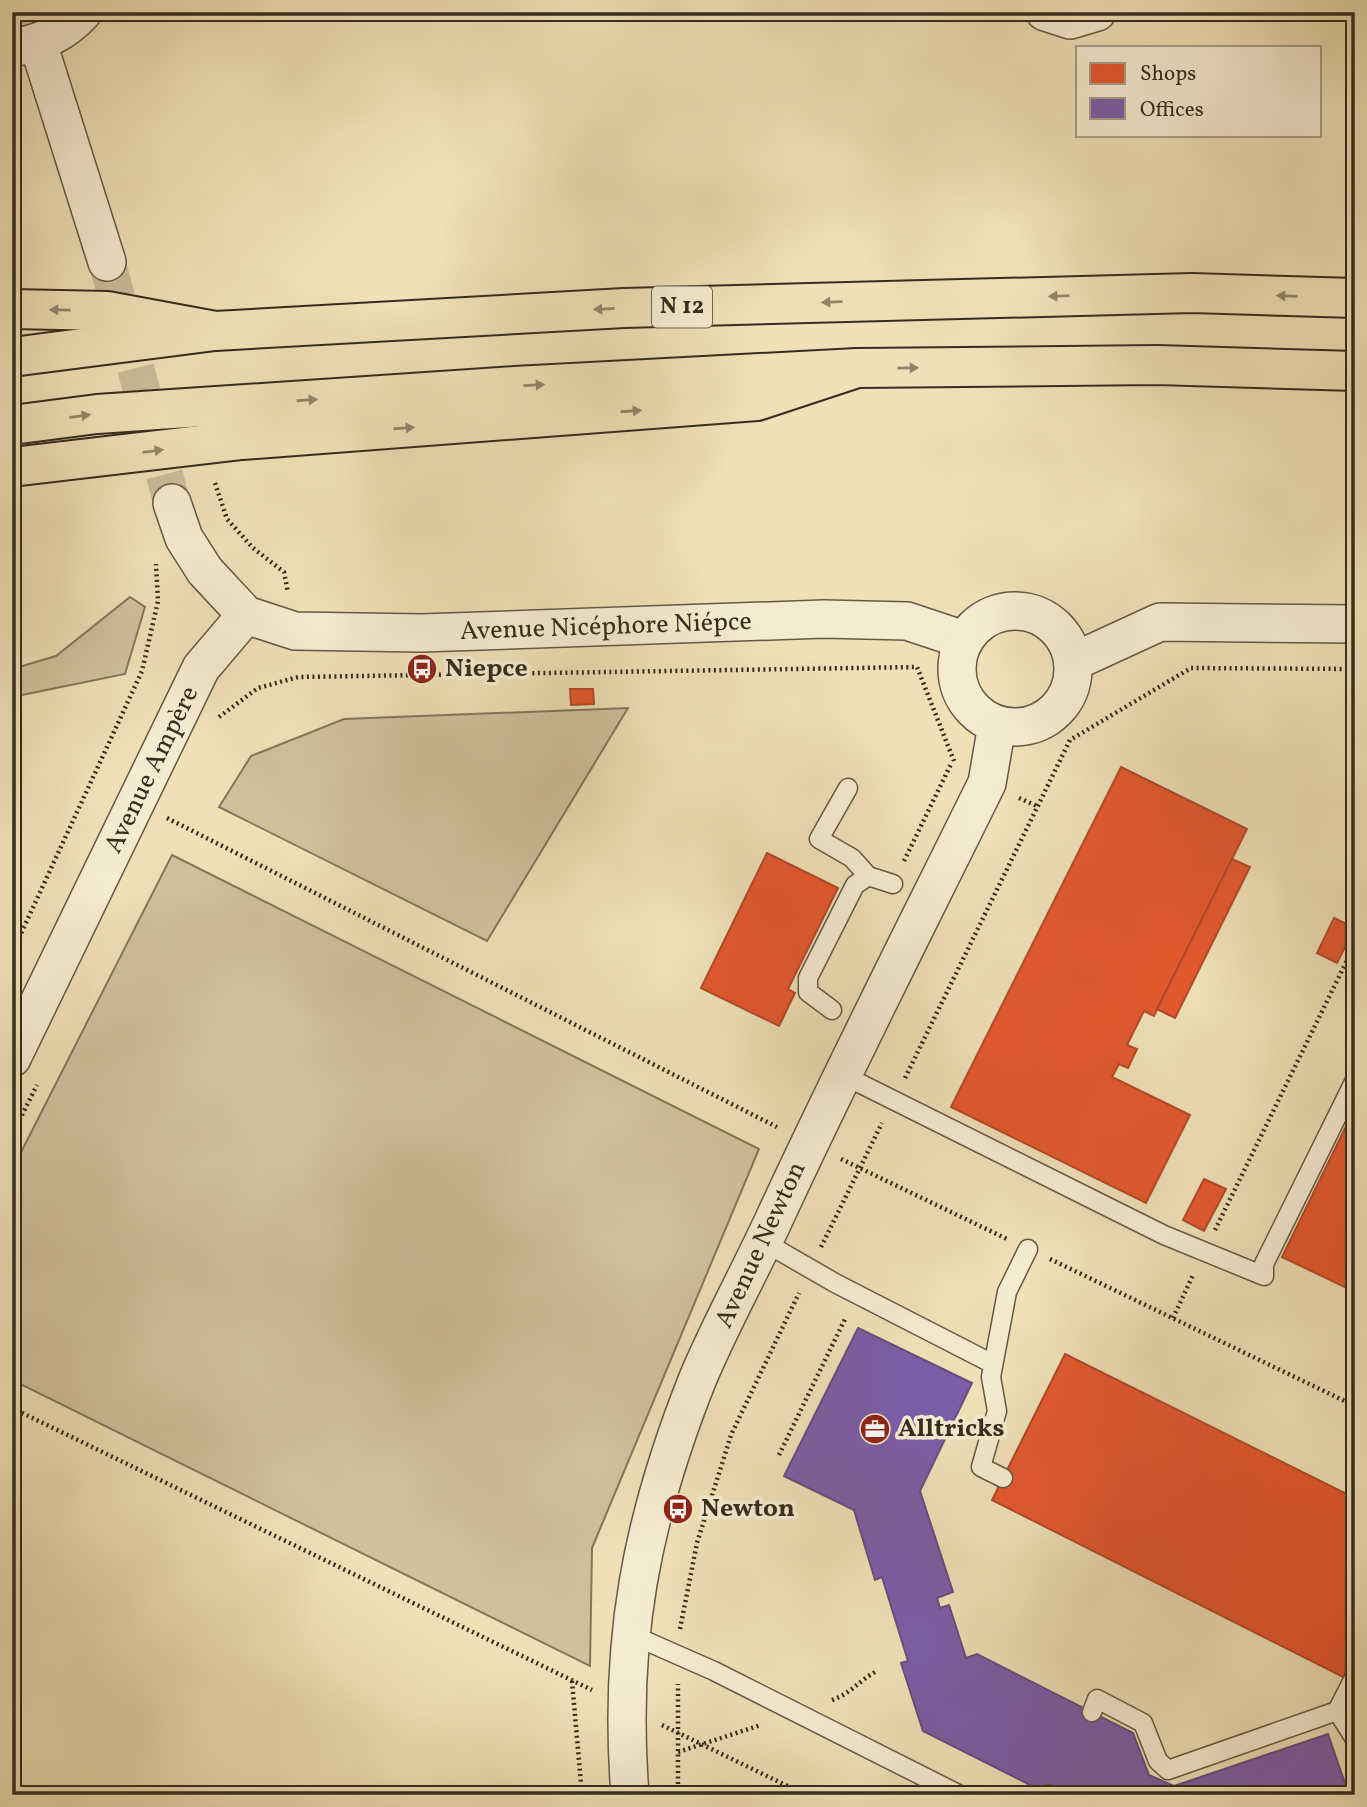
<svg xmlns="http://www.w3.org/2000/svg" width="1367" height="1807" font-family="Vollkorn,serif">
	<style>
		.green { fill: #d0c19c; stroke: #83765e; stroke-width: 2 }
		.shops { fill: #e4572e; stroke: #b04a2a; stroke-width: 2 }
		.offices { fill: #7b5ea7; stroke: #664f7e; stroke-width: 2 }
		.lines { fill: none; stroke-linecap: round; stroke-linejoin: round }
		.minor-tunnel { stroke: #cabc98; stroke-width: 37; stroke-dasharray: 37 18; stroke-linecap: butt }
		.service-casing { stroke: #645945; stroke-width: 21 }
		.minor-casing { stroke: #645945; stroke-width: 40 }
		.trunk-casing { stroke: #362c1f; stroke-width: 42 }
		.motorway-casing { stroke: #362c1f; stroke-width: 42 }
		.path { stroke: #362c1f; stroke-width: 4.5; stroke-dasharray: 2 3.5; stroke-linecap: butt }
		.service { stroke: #f5ebd0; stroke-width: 18 }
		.minor { stroke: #f5ebd0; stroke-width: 37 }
		.trunk { stroke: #efe0b6; stroke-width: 38 }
		.motorway { stroke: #efe0b6; stroke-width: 38 }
		.oneway { fill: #92866a }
		.labels { text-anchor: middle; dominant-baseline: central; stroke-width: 7; stroke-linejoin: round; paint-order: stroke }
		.shield { fill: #f5ebd0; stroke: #6f6554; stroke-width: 2 }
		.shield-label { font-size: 24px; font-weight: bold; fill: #362c1f }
		.street-label { font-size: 26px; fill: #362c1f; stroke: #f5ebd0 }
		.poi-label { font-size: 26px; font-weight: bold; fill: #362c1f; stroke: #f5ebd0; text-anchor: start }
	</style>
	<rect width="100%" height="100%" fill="#efe0b6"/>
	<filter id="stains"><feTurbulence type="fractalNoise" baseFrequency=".00286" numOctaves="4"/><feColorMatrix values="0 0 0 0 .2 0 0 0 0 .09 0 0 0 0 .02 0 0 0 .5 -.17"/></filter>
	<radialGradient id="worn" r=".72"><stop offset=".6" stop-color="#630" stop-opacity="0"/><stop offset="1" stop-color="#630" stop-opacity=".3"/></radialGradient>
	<g class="green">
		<polygon points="12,12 57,12 29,27 12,29"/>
		<polygon points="130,597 145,607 125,674 12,697 12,669 56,656"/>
		<polygon points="628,708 487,941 219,807 251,756 344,719"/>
		<polygon points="172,855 759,1149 592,1548 590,1666 12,1380 12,1170"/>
	</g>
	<g class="shops">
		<polygon points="570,689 593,689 594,704 571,705"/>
		<polygon points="1121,767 1247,829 1154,1016 1144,1011 1127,1045 1137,1049 1128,1068 1119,1064 1112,1077 1190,1115 1146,1203 951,1107"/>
		<polygon points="767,853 838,888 788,989 795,993 779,1026 701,988"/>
		<polygon points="1232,859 1250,867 1175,1018 1157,1009"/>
		<polygon points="1334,918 1355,928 1337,963 1317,953"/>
		<polygon points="1355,1108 1355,1292 1282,1257"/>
		<polygon points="1204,1179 1226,1189 1204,1231 1183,1220"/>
		<polygon points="1065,1354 1355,1498 1355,1661 1352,1659 1343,1677 992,1500"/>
	</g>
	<polygon class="offices" points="858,1328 972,1383 920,1491 953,1592 937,1598 940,1608 949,1605 966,1658 977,1654 1133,1733 1149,1775 1174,1786 1328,1734 1349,1795 1050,1795 923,1731 901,1663 908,1661 882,1577 875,1580 854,1510 784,1476"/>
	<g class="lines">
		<polyline class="minor-tunnel" points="107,262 172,503"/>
		<g class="service-casing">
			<g id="service">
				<polyline points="848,788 819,839 852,858 868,876"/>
				<polyline points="832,1010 808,992 808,978 855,885 868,876 893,884"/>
				<polyline points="843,1075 1164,1235 1264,1276 1264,1264 1355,1080"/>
				<polyline points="764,1242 835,1283 993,1364"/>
				<polyline points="1003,1478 981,1467 997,1411 991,1377 1007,1292 1028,1249"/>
				<polyline points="630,1634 714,1671 960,1795"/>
				<polyline points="1337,1711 1355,1739"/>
				<polyline points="1092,1712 1097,1699 1143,1723 1158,1761 1168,1770 1337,1711 1355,1676"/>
				<polyline points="1049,1795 1049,1794"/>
			</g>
		</g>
		<g class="minor-casing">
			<g id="minor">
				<polyline points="1045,12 1070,20 1097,12"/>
				<polyline points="38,43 107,262"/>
				<path d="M12,48C41,43 63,34 83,12"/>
				<polyline points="172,503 184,538 205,571 246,615 295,631 421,633 824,619 907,621 964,640"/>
				<circle cx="1015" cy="669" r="58"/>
				<polyline points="1073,662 1160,622 1355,624"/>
				<polyline points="12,1058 201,668 246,615"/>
				<path d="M630,1795C618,1642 641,1521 698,1378C721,1323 751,1270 776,1215C843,1070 916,927 987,783L997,725"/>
			</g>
		</g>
		<g class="trunk-casing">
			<g id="trunk">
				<polyline points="12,357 215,331 624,308 1192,293 1355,298"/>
				<polyline points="12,425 97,414 515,386 857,368 1157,365 1355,371"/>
			</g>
		</g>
		<g class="motorway-casing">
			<g id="motorway">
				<polyline points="12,309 107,311 215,331"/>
				<polyline points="12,467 242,440 757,401 857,368"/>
			</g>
		</g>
		<g class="path">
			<polyline points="215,483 227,519 253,548 284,572 288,593"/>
			<polyline points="219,717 258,688 298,677 917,667 954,761"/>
			<polyline points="1019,798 1037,806"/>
			<polyline points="167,818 777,1127"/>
			<polyline points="904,861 952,762"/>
			<polyline points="12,953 142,671 158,601 156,564"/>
			<polyline points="905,1078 1070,740 1191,668 1355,669"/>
			<polyline points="12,1135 37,1085"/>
			<polyline points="841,1159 1007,1239"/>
			<polyline points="1215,1230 1355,944"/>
			<polyline points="821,1247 882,1123"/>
			<polyline points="1050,1259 1355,1406"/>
			<polyline points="1173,1318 1193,1275"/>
			<polyline points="12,1408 592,1690"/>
			<polyline points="779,1455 846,1317"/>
			<polyline points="680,1629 697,1543 731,1435 799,1293"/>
			<polyline points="572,1681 582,1795"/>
			<path d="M832,1700C852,1693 858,1681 877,1671"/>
			<polyline points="662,1725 806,1795"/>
			<polyline points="678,1752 761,1725"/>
			<polyline points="678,1795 678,1684"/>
		</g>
		<use href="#service" class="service"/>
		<use href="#minor" class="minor"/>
		<use href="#trunk" class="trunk"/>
		<use href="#motorway" class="motorway"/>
	</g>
	<defs><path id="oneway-solid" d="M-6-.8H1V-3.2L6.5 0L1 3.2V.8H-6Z" transform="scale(1.75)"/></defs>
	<g class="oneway">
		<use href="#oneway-solid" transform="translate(1059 296) rotate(178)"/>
		<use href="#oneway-solid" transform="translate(1287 296) rotate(-178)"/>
		<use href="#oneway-solid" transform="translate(832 302) rotate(178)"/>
		<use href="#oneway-solid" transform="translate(604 309) rotate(177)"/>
		<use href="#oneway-solid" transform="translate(60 310) rotate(-179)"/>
		<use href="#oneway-solid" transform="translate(908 368) rotate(-1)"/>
		<use href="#oneway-solid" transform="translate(534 385) rotate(-3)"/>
		<use href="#oneway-solid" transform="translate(307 400) rotate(-4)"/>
		<use href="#oneway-solid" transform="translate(631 411) rotate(-4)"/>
		<use href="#oneway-solid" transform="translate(80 416) rotate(-7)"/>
		<use href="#oneway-solid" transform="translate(404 428) rotate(-4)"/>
		<use href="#oneway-solid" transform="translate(153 451) rotate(-7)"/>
	</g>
	<defs>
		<g id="bus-disc" transform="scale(1.575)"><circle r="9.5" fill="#8f2418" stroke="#f5ebd0"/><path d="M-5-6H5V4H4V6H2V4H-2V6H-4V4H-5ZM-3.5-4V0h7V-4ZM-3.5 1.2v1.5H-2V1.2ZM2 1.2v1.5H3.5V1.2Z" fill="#fff"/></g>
		<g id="office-disc" transform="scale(1.575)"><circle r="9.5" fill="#8f2418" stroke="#f5ebd0"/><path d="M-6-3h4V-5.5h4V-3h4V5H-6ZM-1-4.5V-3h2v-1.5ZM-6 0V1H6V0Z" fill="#fff"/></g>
	</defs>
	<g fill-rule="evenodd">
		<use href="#bus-disc" x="422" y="669"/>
		<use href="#office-disc" x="875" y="1429"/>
		<use href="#bus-disc" x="678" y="1509"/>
	</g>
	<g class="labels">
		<rect class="shield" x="652" y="286.5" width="60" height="41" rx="5"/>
		<g class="shield-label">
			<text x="682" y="307">N 12</text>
		</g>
		<g class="street-label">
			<text transform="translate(606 627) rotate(-2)">Avenue Nicéphore Niépce</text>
			<text transform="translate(152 770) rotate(-64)">Avenue Ampère</text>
			<text transform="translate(761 1245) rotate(-65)">Avenue Newton</text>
		</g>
		<g class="poi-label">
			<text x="445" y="669">Niepce</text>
			<text x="898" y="1429">Alltricks</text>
			<text x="701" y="1509">Newton</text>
		</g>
	</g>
	<rect width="1367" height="1807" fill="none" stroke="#efe0b6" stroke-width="42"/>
	<rect x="14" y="14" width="1339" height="1779" fill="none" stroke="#362c1f" stroke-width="3.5"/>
	<rect x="21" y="21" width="1325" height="1765" fill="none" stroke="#362c1f" stroke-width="2"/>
	<rect x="1076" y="46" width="245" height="91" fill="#f5ebd0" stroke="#a99f89" stroke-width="2"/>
	<rect x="1090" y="63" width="35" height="21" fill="#e4572e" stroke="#a99f89" stroke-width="2"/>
	<text x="1140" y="80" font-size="21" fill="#362c1f">Shops</text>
	<rect x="1090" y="98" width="35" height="21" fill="#7b5ea7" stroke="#a99f89" stroke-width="2"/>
	<text x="1140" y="116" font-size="21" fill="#362c1f">Offices</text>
	<rect width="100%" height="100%" filter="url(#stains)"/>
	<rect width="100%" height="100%" fill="url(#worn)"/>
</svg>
